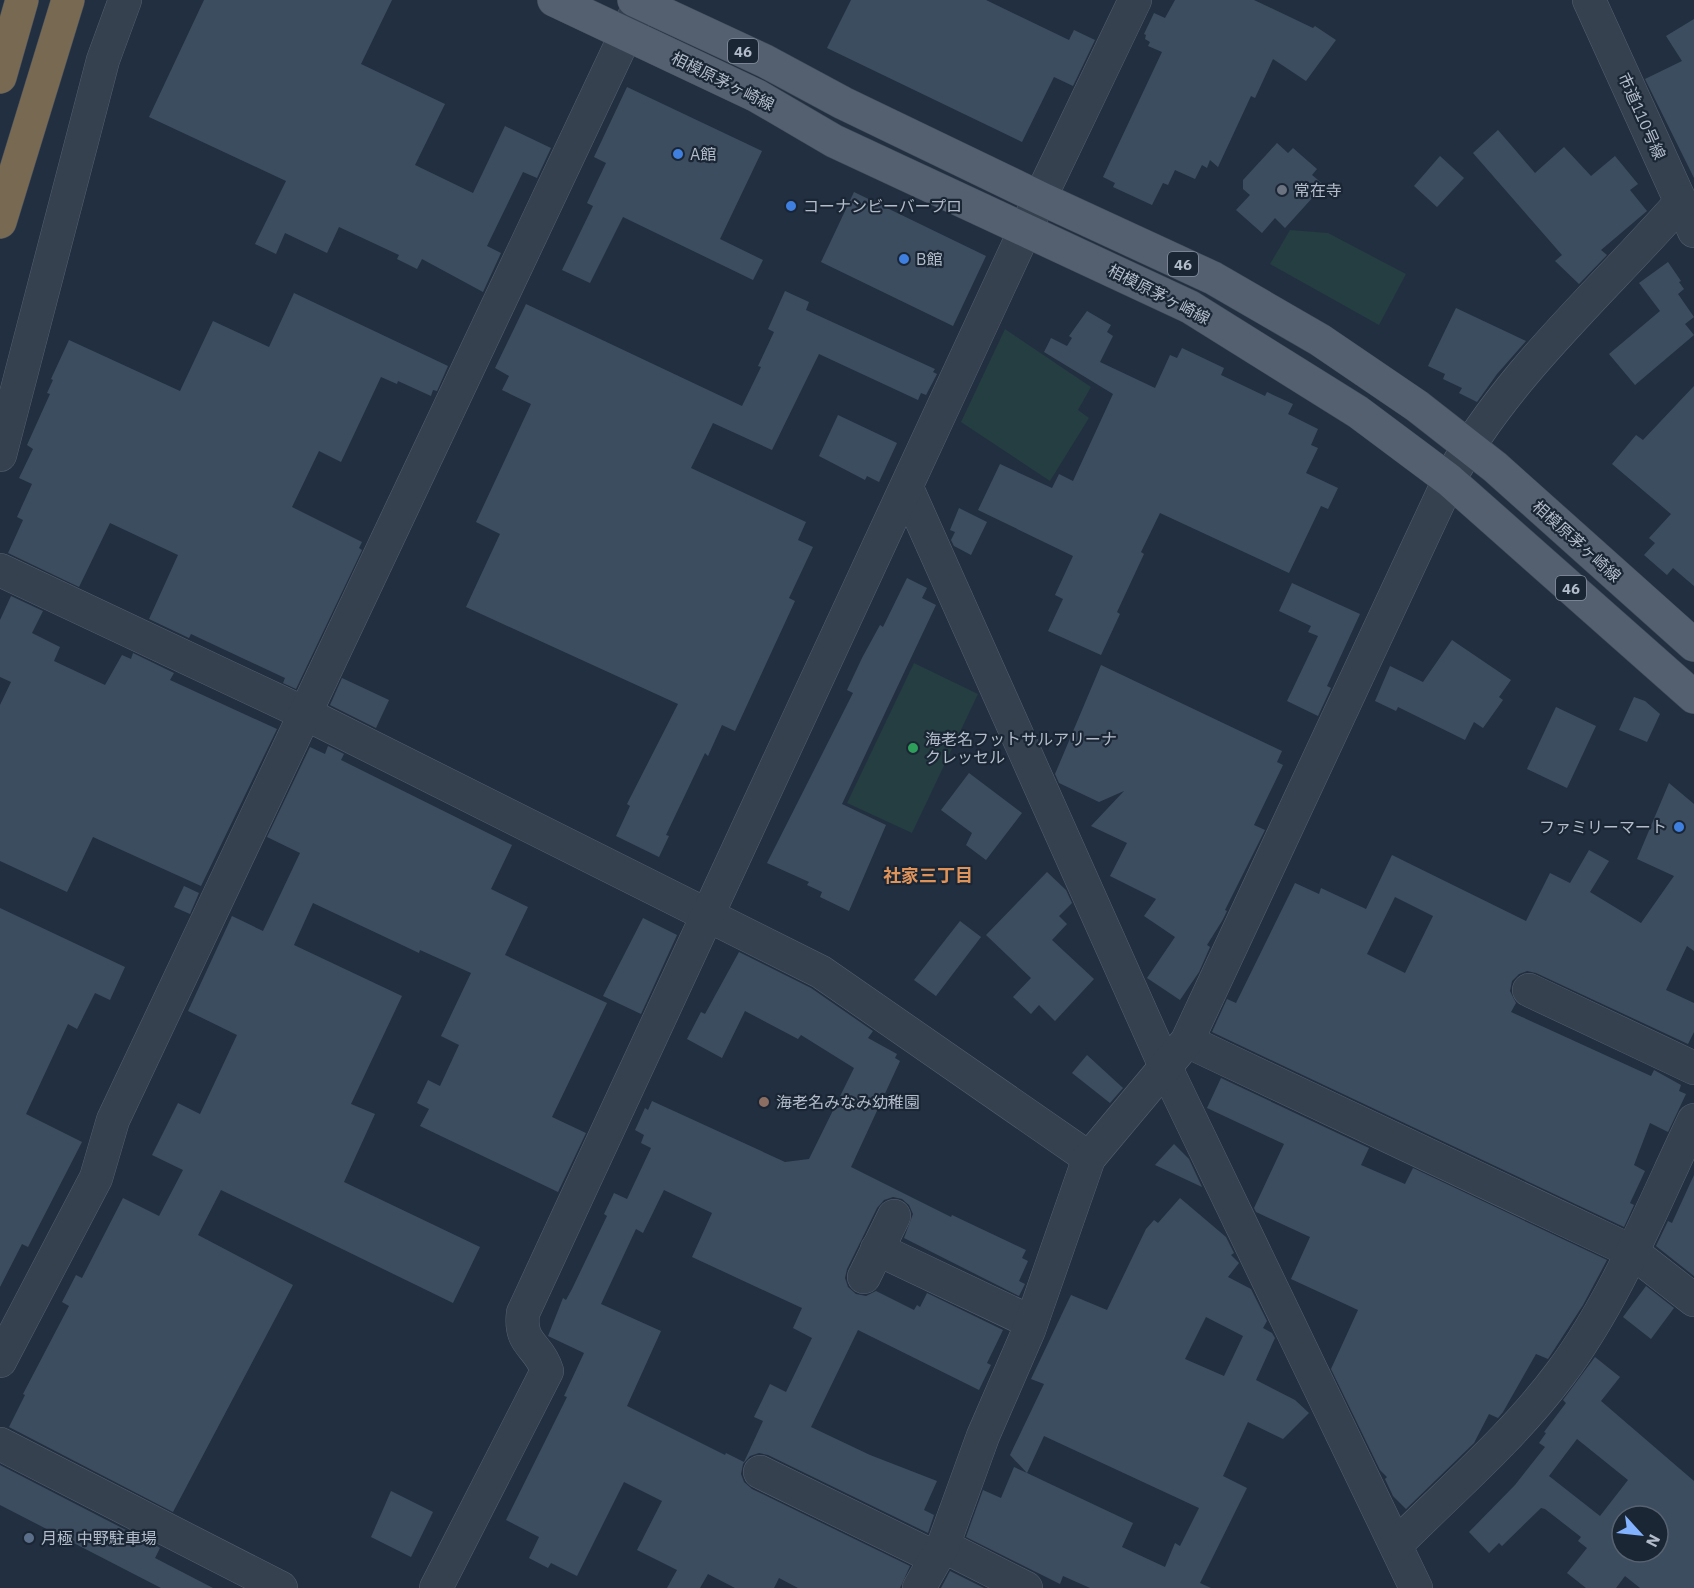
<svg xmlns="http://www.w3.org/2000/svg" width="1694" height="1588" font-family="'IBM Plex Sans','Noto Sans JP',sans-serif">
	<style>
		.green { fill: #243e41 }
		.building { fill: #3d4d60; fill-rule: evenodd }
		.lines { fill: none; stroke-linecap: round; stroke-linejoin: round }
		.minor-casing { stroke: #545f6e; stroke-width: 34 }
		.major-casing { stroke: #3f4a59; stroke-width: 34 }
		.highway-casing { stroke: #414c5b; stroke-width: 34 }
		.minor { stroke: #364150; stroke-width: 33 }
		.major { stroke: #546070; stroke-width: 33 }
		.highway { stroke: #776952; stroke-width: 33 }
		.shop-dot { fill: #3f7fe0; stroke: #1b2635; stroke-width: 2 }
		.worship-dot { fill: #6b7280; stroke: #1b2635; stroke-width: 2 }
		.leisure-dot { fill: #2e9e5b; stroke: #1b2635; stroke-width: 2 }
		.education-dot { fill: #8d6e63; stroke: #1b2635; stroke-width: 2 }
		.service-dot { fill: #5c6f8a; stroke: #1b2635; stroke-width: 2 }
		.labels { text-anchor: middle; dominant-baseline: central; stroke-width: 4.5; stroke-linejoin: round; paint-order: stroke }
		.shield { fill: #1b2635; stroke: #858f9e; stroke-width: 1.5 }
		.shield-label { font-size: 15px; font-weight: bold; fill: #b2bccb }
		.street-label { font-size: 16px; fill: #b2bccb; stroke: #1b2635 }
		.poi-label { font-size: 16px; fill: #b2bccb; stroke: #1b2635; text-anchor: start }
		.neighbourhood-label { font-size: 18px; font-weight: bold; fill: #df9359; stroke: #1b2635 }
	</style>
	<rect width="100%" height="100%" fill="#222f40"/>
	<g class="green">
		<polygon points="1290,230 1328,233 1406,274 1379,325 1270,264"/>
		<polygon points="1005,329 1091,387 1078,410 1089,418 1050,481 961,422"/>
		<polygon points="914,663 978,694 912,833 847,803"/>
	</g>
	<g class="building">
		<polygon points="204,0 392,0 361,64 445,104 415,165 473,193 505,126 551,148 537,178 523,172 487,246 501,253 483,292 422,259 417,269 397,259 399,255 339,227 327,253 285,233 276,254 255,244 286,181 149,117"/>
		<polygon points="851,0 986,0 1069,40 1074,30 1095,40 1073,86 1054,77 1022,142 827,48"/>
		<polygon points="1175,0 1254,0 1313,28 1315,26 1336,40 1306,81 1273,59 1255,98 1251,96 1218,167 1210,160 1207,168 1202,165 1195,179 1175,170 1168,185 1163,183 1152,205 1113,187 1115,183 1103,177 1162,52 1148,46 1150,42 1145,39 1146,35 1144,34 1154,13 1165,18"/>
		<polygon points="1694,19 1694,178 1645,79 1682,61 1666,36"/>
		<polygon points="627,87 762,151 720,239 763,260 753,280 623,217 590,283 562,270 593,206 587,203 606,163 594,157"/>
		<polygon points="1498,130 1535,173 1564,147 1591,176 1615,156 1638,184 1630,190 1647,211 1601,250 1607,255 1579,284 1555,261 1562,255 1473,153"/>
		<polygon points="1277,143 1288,153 1293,148 1317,169 1312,175 1324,185 1285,228 1275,218 1262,233 1236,210 1250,195 1243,189 1243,180"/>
		<polygon points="1440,156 1464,178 1437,207 1414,186"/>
		<polygon points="854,192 986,256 953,326 821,262"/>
		<polygon points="1668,262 1681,281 1679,282 1684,289 1678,294 1694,317 1685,324 1694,335 1635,385 1609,354 1660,311 1639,283"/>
		<polygon points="785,291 809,302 806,310 935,369 933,372 937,374 926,395 921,393 918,400 819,354 772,450 713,423 691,468 806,522 798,540 813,547 789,598 795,601 735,731 722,725 708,756 705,753 666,835 669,836 659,857 616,836 630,806 627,804 678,704 466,607 500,534 476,522 531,404 502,390 509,376 495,368 526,304 742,406 761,367 758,366 774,332 768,329"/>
		<polygon points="294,293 448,366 437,391 433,390 431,396 398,381 397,384 381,377 341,462 319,451 292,507 362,542 359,548 362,550 296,689 283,683 285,678 191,634 189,638 149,619 178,555 110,523 79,587 8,553 23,520 17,517 32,484 19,478 33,449 27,445 50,394 47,393 53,380 51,379 69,340 180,391 213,321 269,347"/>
		<polygon points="1456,308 1526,341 1497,374 1477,402 1459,393 1462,388 1443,379 1445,374 1428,366"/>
		<polygon points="1087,311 1111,325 1107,332 1113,336 1100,362 1155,388 1170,355 1177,358 1182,348 1224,368 1221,375 1265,396 1267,392 1293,404 1288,414 1318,429 1311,445 1318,448 1306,473 1338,488 1328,509 1321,506 1289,573 1160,513 1141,552 1144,554 1117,612 1120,614 1101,655 1048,631 1063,599 1055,595 1073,556 978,510 1000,464 1052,488 1059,474 1073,481 1113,394 1044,352 1051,338 1067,346 1072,338 1069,336"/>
		<polygon points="1694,386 1694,586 1673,568 1667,575 1644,555 1655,543 1649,538 1671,514 1612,464 1636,435 1643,440"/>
		<polygon points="838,415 897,443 879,482 867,476 865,480 819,456"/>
		<polygon points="959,508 987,522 971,555 954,546 951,540 955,532 950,530"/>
		<polygon points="907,578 927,588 922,598 936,605 842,804 886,825 849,911 820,897 822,892 807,885 809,882 767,863 853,693 847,690 862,658 880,625 883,627"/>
		<polygon points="1292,583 1360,614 1327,686 1331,688 1318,716 1287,701 1318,636 1308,632 1311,626 1279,611"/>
		<polygon points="11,596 43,611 32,633 60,647 54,661 105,685 122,655 131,659 133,653 174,673 170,680 277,729 201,886 93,837 67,892 0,861 0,705 11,682 0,677 0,620"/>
		<polygon points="1452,640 1511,680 1499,697 1503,700 1483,728 1474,722 1465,740 1398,707 1396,711 1375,701 1390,666 1423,682"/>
		<polygon points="1101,665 1282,751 1277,762 1283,765 1254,825 1265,830 1225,910 1227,911 1222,921 1207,945 1210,947 1199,972 1180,1000 1147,978 1175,937 1144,916 1156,899 1110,876 1127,843 1091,826 1124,791 1099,802 1059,783 1055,774"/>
		<polygon points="342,678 389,700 376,728 330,705"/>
		<polygon points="1634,697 1645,701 1660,714 1647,742 1619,730"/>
		<polygon points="1556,707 1596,726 1567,788 1527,769"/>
		<polygon points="328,746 344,754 341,760 512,845 491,889 528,907 505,955 607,1003 552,1117 586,1133 558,1192 420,1126 429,1109 417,1103 428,1080 440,1086 459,1045 441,1036 471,973 420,950 419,953 313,903 294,945 402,996 351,1104 375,1114 344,1182 480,1247 453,1303 221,1190 198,1235 293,1285 173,1512 9,1427 25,1395 23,1394 69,1306 62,1302 76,1275 82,1278 123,1198 159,1216 183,1170 152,1155 178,1103 200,1114 237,1035 188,1011 232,916 263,931 300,853 267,837 310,747 325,754"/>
		<polygon points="969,773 1022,813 986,860 966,845 972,833 941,810"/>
		<path d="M1669,783L1694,804V951L1687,946L1666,990L1694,1003V1032L1688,1044L1536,973L1527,971L1519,974L1512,981L1510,991L1516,1003L1511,1012L1651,1076L1654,1070L1681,1085L1679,1091L1686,1094L1668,1132L1650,1123L1634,1165L1645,1171L1630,1203L1634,1205L1624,1227L1212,1032L1227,999L1236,1003L1295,883L1319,894L1321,888L1366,909L1392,855L1526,921L1550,873L1570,883L1589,850L1609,861L1590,892L1641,923L1674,876L1637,859ZM1395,897L1433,916L1405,973L1367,954Z"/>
		<polygon points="1047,872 1066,890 1072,903 1059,916 1067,924 1052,940 1094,979 1055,1021 1039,1005 1031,1014 1013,997 1031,978 986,935"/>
		<polygon points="184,886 199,893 190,914 174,907"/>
		<polygon points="0,908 125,967 110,1000 95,993 77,1029 68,1024 26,1114 82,1142 28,1247 22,1244 0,1287"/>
		<polygon points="643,918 677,935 641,1014 603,996"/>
		<polygon points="960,921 981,937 936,996 914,980"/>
		<path d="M739,952L811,988L873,1031L868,1038L897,1054L895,1058L900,1061L851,1167L951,1217L952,1215L1026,1250L1022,1258L1028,1261L1019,1281L1025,1284L1019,1296L904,1238L913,1214L909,1205L902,1199L893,1197L884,1200L877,1208L847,1269L845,1278L848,1287L856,1294L866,1296L876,1291L914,1310L917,1305L920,1307L927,1293L1003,1330L987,1363L991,1365L979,1390L858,1330L811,1427L870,1455L937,1481L924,1510L934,1515L928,1533L768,1455L759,1453L750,1456L743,1464L741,1474L744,1482L752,1489L910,1566L900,1588H798L779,1578L774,1588H735L708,1574L700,1588H667L677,1570L637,1550L662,1501L624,1482L577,1576L551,1563L548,1568L529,1558L539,1537L506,1520L567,1397L564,1396L584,1353L548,1336L563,1298L566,1300L572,1289L607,1216L604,1214L614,1193L627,1199L651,1148L641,1143L644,1135L635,1130L645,1108L648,1110L652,1101L785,1162L809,1159L854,1068L801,1035L798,1039L745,1011L722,1058L687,1039L701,1012L705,1014ZM664,1190L712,1213L692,1257L802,1308L793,1328L812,1338L786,1392L770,1384L754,1417L763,1421L744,1462L726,1453L725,1455L627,1406L661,1331L601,1304L636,1229L643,1233Z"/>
		<polygon points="1087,1055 1123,1088 1110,1103 1072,1073"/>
		<polygon points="1221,1078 1369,1148 1361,1165 1405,1184 1413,1168 1607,1260 1583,1305 1548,1359 1536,1354 1503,1412 1498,1418 1489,1414 1474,1443 1406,1509 1393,1496 1385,1479 1387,1477 1380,1470 1331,1369 1358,1310 1291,1279 1310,1237 1256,1212 1254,1208 1284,1144 1207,1108"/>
		<polygon points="1174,1144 1189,1159 1202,1187 1155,1165"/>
		<polygon points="1694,1175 1694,1276 1656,1246 1668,1221 1672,1223"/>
		<path d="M1180,1198L1226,1237L1234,1253L1231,1255L1239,1263L1228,1277L1251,1289L1267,1321L1263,1328L1272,1333L1275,1338L1256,1380L1295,1400L1309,1413L1283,1439L1248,1422L1223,1476L1247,1488L1200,1583L1211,1588H1090L1063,1576L1060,1584L966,1537L983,1490L1001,1498L1014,1467L1027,1473L1010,1455L1044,1384L1031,1379L1071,1295L1107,1310L1146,1229L1154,1220L1158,1223ZM1206,1317L1243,1336L1224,1376L1185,1359ZM1044,1436L1199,1508L1180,1546L1175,1543L1165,1567L1122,1547L1133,1523L1027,1473Z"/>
		<polygon points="1646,1286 1674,1308 1651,1339 1623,1317"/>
		<path d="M1595,1357L1620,1377L1601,1401L1694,1481V1588H1640L1625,1576L1616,1588H1586L1567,1573L1587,1548L1578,1541L1581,1537L1545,1509L1541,1508L1502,1546L1499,1543L1489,1553L1469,1532L1515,1485L1545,1447L1539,1443L1546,1433L1544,1432L1566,1403L1563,1400ZM1577,1439L1628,1480L1600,1516L1549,1476ZM1622,1516H1658V1552H1622Z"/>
		<polygon points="0,1465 155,1545 160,1548 155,1558 213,1588 161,1588 0,1505"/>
		<polygon points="391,1491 433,1512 411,1557 371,1537"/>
		<polygon points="950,1571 984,1588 941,1588"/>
	</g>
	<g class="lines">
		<g class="minor-casing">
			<g id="minor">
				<polyline points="1589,0 1694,231"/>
				<polyline points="0,455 103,60 125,0"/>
				<polyline points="907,488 1165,1066 1416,1588"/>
				<polyline points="0,570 306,714 821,972 1089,1158"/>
				<polyline points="1529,990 1694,1068"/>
				<polyline points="1187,1041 1631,1251 1694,1300"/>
				<polyline points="877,1249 1031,1322"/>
				<polyline points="864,1277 894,1216"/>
				<polyline points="0,1361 96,1178 113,1120 642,0"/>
				<polyline points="0,1444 281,1588"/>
				<polyline points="760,1472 936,1558"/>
				<path d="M1396,1545C1452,1489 1513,1437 1560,1374C1617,1298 1653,1205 1694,1120"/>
				<polyline points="943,1546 1026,1588"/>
				<path d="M436,1588L547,1371C539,1344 519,1346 523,1313L1040,198L1135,0"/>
				<path d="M919,1588L943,1546L983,1436L1029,1330L1089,1158L1187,1041L1449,480C1507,374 1602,292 1681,202"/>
			</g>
		</g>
		<g class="major-casing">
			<g id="major">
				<polyline points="554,0 757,96 834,141 1190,307 1358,412 1449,480 1694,697"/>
				<polyline points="634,0 765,61 843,103 1040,198 1213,278 1320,340 1417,406 1495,467 1694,645"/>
			</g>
		</g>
		<g class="highway-casing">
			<g id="highway">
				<polyline points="0,77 22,0"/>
				<polyline points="0,222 68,0"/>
			</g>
		</g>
		<use href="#minor" class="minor"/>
		<use href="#major" class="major"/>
		<use href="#highway" class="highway"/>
	</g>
	<g class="shop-dot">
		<circle cx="678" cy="154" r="6"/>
		<circle cx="791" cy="206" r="6"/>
		<circle cx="904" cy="259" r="6"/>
		<circle cx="1679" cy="827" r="6"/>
	</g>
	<circle class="worship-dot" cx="1282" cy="190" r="6"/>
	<circle class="leisure-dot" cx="913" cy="748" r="6"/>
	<circle class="education-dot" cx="764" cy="1102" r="6"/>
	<circle class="service-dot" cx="29" cy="1538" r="6"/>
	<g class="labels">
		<g class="shield">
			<rect x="728" y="39" width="30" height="24" rx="4.5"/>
			<rect x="1168" y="252" width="30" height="24" rx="4.5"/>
			<rect x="1556" y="576" width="30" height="24" rx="4.5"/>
		</g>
		<g class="shield-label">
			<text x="743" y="51">46</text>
			<text x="1183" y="264">46</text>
			<text x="1571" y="588">46</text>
		</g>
		<g class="street-label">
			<text transform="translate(723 81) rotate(26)">相模原茅ヶ崎線</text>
			<text transform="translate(1642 116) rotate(66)">市道110号線</text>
			<text transform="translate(1159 294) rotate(27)">相模原茅ヶ崎線</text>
			<text transform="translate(1577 541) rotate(42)">相模原茅ヶ崎線</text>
		</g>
		<g class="poi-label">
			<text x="690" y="154">A館</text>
			<text x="1294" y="190">常在寺</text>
			<text x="803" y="206">コーナンビーバープロ</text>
			<text x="916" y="259">B館</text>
			<text x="925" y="739">海老名フットサルアリーナ<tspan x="925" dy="18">クレッセル</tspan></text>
			<text x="1667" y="827" text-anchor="end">ファミリーマート</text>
			<text x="776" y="1102">海老名みなみ幼稚園</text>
			<text x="41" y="1538">月極 中野駐車場</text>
		</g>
		<g class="neighbourhood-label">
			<text x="928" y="875">社家三丁目</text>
		</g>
	</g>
	<g transform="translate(1640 1534) rotate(117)"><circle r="28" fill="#1b2635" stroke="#576271" stroke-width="1.5"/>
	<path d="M0-4.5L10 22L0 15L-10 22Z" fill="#83b3ff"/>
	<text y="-9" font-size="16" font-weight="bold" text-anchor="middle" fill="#b2bccb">N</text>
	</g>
</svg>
